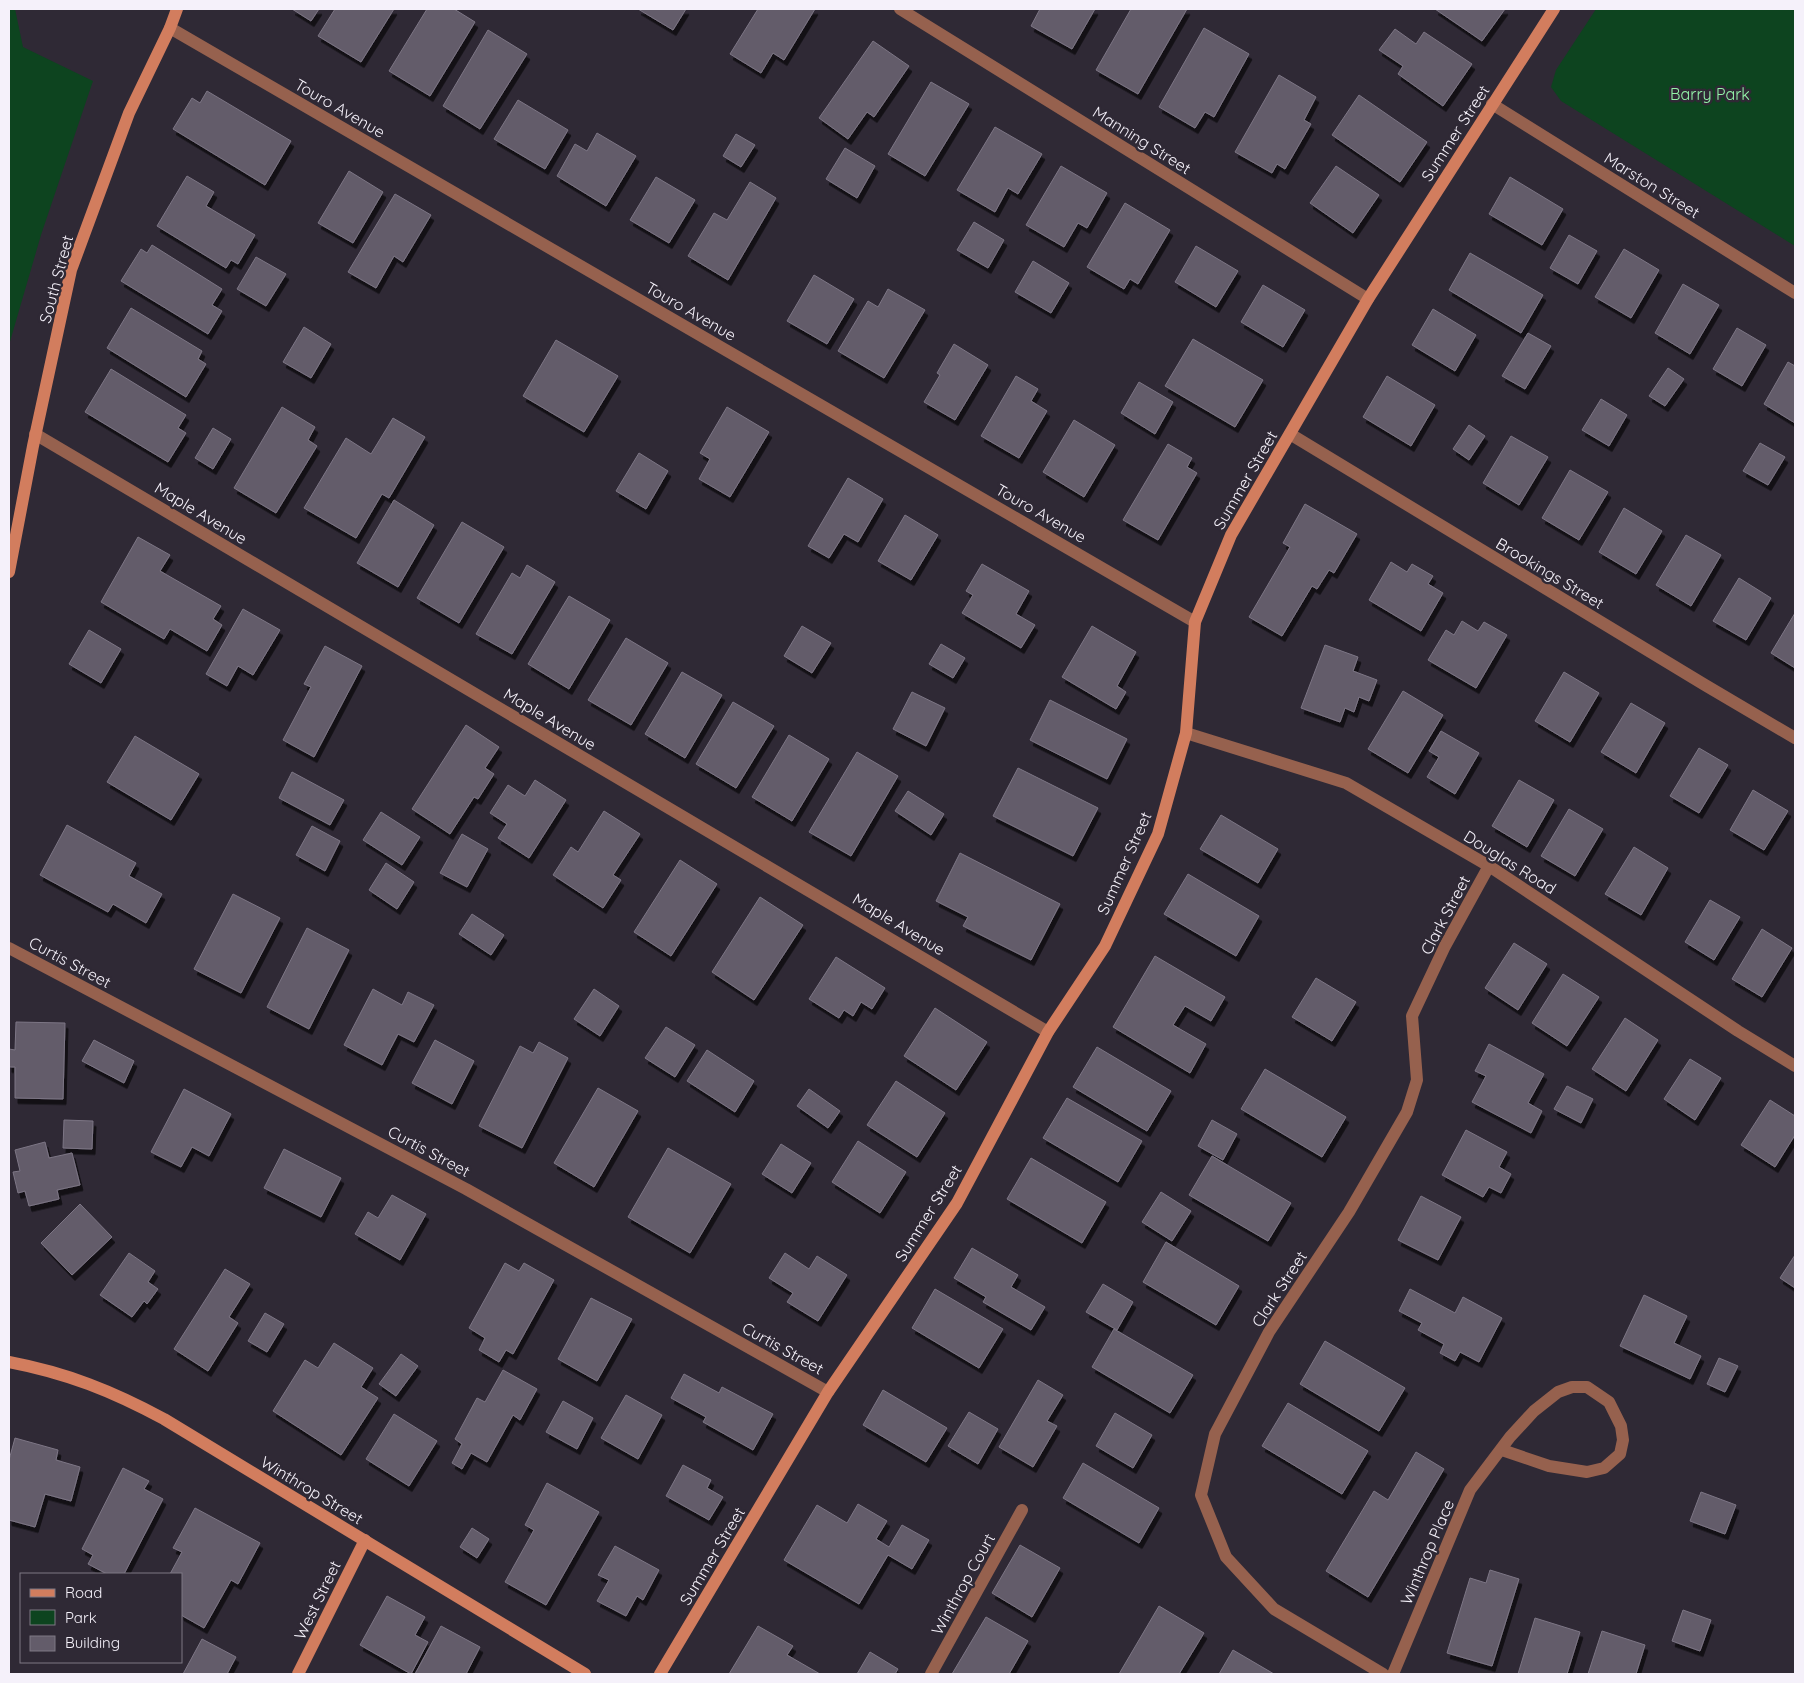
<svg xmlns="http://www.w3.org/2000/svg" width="1804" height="1683" font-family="Quicksand,sans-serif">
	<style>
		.green { fill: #0d441f }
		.building { fill: #635c6a; stroke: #7d7685; filter: url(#shadow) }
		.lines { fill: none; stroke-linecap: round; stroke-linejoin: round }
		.street { stroke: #96614e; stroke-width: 12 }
		.secondary { stroke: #d27d5e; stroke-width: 12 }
		.labels { text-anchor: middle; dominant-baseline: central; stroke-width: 5; stroke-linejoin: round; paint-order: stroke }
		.park-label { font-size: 16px; fill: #94f4a9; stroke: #2f2935 }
		.street-label { font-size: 16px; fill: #f5f1fa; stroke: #2f2935 }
	</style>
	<defs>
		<filter id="shadow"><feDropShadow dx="3" dy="5.5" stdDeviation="0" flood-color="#0009"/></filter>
	</defs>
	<rect width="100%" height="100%" fill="#2f2935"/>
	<g class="green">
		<polygon points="9,9 15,9 23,47 93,81 41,235 9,345"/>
		<polygon points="1596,9 1795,9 1795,246 1561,101 1551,87 1556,70"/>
	</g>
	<g class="building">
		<polygon points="292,9 319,9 311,21"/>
		<polygon points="335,9 394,9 361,62 318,36"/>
		<polygon points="427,9 454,9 475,22 430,96 389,71"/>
		<polygon points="638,9 686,9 673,30"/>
		<polygon points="758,9 815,9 784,60 773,53 761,73 730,54"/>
		<polygon points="1040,9 1095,9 1072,49 1031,26"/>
		<polygon points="1131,9 1187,9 1138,94 1096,70"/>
		<polygon points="1435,9 1505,9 1482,41"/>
		<polygon points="1204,28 1249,54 1214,117 1205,112 1195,128 1159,107"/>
		<polygon points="1395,29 1416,44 1424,32 1472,64 1443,106 1398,74 1403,66 1379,50"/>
		<polygon points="488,30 527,54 480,129 443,106"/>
		<polygon points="873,41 909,66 874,117 867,112 848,139 819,118"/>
		<polygon points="1279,75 1316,97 1304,120 1311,124 1285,169 1277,164 1272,173 1235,152"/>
		<polygon points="931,82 969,104 925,176 888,154"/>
		<polygon points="207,91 291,141 265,185 173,129 192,98 200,103"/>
		<polygon points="1359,95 1427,142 1400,182 1332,135"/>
		<polygon points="518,100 568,130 545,169 494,139"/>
		<polygon points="995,127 1042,154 1018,194 1008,188 995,212 957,190"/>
		<polygon points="597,133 636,156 606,206 557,176 575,144 587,151"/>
		<polygon points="736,134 755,145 741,167 723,156"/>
		<polygon points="845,148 875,166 857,198 826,179"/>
		<polygon points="1061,166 1107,193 1087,228 1078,223 1064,247 1026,225"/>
		<polygon points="1336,166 1379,195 1353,233 1310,203"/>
		<polygon points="349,171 383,192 353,243 318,223"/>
		<polygon points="187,176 214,192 206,206 255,235 238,264 231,260 226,268 157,226"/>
		<polygon points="656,177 695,200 669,243 630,220"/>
		<polygon points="1510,177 1563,209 1542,245 1489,214"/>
		<polygon points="750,182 776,198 728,280 688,256 714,213 727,220"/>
		<polygon points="395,194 431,215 403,262 394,256 376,288 348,272"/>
		<polygon points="1125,203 1170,230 1138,284 1130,279 1124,289 1087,267"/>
		<polygon points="974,222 1004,240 988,268 957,250"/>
		<polygon points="1569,235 1597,251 1578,284 1550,268"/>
		<polygon points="152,245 222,289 212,305 222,311 208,334 121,281 141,249 147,253"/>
		<polygon points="1196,246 1238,271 1216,307 1175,282"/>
		<polygon points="1624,249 1659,270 1631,318 1595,297"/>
		<polygon points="1470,253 1543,295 1521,333 1449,290"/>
		<polygon points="256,257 286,274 266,306 237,289"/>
		<polygon points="1033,261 1069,283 1051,313 1015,292"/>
		<polygon points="814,275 854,299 827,344 787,321"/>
		<polygon points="1683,284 1719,305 1690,354 1655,333"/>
		<polygon points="1263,285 1305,310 1283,347 1241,322"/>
		<polygon points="888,289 925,310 884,378 838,351 868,301 878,307"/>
		<polygon points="131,308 202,351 198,359 206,364 186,397 107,348"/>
		<polygon points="1433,309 1476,335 1455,371 1412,345"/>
		<polygon points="304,327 331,344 311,378 283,362"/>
		<polygon points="1737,328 1766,345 1742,386 1713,369"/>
		<polygon points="1528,333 1551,346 1525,389 1502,376"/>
		<polygon points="1193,339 1263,380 1235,427 1165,386"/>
		<polygon points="556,340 618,376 584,432 523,396"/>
		<polygon points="954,344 988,365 955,420 924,402 940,375 937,373"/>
		<polygon points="1788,362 1795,366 1795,423 1764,404"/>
		<polygon points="1668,368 1684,379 1665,406 1649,396"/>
		<polygon points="111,369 186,415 178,428 186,433 168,462 85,412"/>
		<polygon points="1016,376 1038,389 1031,401 1047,411 1019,458 981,436"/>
		<polygon points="1387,376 1435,405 1411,446 1363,417"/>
		<polygon points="1139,382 1173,402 1155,434 1121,413"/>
		<polygon points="1601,399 1627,415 1609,446 1582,430"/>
		<polygon points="282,407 315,427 308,440 317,446 276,513 234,488"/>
		<polygon points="727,407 769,432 730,497 699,479 710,459 700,453"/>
		<polygon points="393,418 425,437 389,498 382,494 356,538 304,508 346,438 371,454"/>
		<polygon points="1074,420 1115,445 1084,497 1043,472"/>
		<polygon points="1469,425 1485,436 1469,460 1453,449"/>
		<polygon points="213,428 231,439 213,469 195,458"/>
		<polygon points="1511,436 1548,457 1519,505 1483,483"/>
		<polygon points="1760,443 1785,457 1768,485 1743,471"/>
		<polygon points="1168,444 1192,458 1187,467 1197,473 1158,540 1123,520"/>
		<polygon points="639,453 668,471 646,509 616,491"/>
		<polygon points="1570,470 1608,492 1579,540 1542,518"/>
		<polygon points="848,478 883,499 858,542 844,534 829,558 808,546"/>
		<polygon points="394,500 434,525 398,587 357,563"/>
		<polygon points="1305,504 1357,534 1334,573 1329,570 1317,589 1312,586 1282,636 1249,617 1290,547 1283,543"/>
		<polygon points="1624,508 1662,531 1636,574 1599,552"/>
		<polygon points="905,515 938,535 911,580 878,561"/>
		<polygon points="462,522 504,547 459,623 417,598"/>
		<polygon points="1686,535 1721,555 1691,606 1656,585"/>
		<polygon points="138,537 170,555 160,571 221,606 213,619 222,625 207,651 170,629 164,639 101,602"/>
		<polygon points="1391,562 1407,572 1412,564 1433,576 1428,584 1443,593 1421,631 1369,600"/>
		<polygon points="982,564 1029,591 1016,614 1035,625 1021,648 962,613 973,595 966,591"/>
		<polygon points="527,565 555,582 512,654 476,634 512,573 520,578"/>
		<polygon points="1739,578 1771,598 1746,640 1713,621"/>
		<polygon points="569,596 610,620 569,689 528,664"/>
		<polygon points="243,609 280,630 253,675 238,666 227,686 206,674"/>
		<polygon points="1795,613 1795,668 1771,653"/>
		<polygon points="1462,621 1478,631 1484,622 1507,635 1476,688 1428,660 1446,630 1454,635"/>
		<polygon points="802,626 831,643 812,673 784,656"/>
		<polygon points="1092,626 1136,652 1117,686 1126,692 1116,709 1062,677"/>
		<polygon points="89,630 121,649 101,683 69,664"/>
		<polygon points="626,638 668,663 631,725 588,700"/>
		<polygon points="941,644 965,658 953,678 929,664"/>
		<polygon points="1325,645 1358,657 1353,671 1377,680 1369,701 1359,697 1354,712 1345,708 1340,722 1301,708"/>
		<polygon points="325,646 362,666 314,757 283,740 311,687 304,684"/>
		<polygon points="682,672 722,695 685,758 645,734"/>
		<polygon points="1564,672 1599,693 1570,742 1535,721"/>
		<polygon points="1403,691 1443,715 1408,773 1368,749"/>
		<polygon points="912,692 945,708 926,746 893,729"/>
		<polygon points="1050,700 1127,739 1107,779 1030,740"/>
		<polygon points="733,702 774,726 736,788 696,764"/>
		<polygon points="1631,703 1665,723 1636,773 1601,752"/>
		<polygon points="466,725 499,747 485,768 494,774 478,799 474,797 450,834 412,809"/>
		<polygon points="1441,731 1479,753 1455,794 1427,777 1439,757 1429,751"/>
		<polygon points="789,735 829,759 792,821 752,797"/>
		<polygon points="135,736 199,774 171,820 107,782"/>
		<polygon points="1699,748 1728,765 1699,813 1670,796"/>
		<polygon points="857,752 898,776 851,856 809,832"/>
		<polygon points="1018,768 1098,808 1073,856 993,816"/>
		<polygon points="292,772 344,800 330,825 279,798"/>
		<polygon points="535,780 566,800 529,858 498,838 507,824 490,813 508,785 525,796"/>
		<polygon points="1519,780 1554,800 1527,847 1492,826"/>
		<polygon points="1753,790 1788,811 1764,850 1730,830"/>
		<polygon points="908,791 944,814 931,835 895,811"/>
		<polygon points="1569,809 1603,829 1575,876 1541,856"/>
		<polygon points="604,811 640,834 613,875 621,880 603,908 553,875 571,847 578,852"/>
		<polygon points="381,812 420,837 402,865 363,840"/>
		<polygon points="1221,815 1278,849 1258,883 1200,849"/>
		<polygon points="67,825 136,863 129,876 162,894 146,923 113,904 108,912 40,875"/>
		<polygon points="312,826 340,841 325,871 296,855"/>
		<polygon points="462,834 488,849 467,887 440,873"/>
		<polygon points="1634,847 1668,868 1641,915 1605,894"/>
		<polygon points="960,853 1060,904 1031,960 963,926 968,917 936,901"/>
		<polygon points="680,860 717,884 671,956 634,932"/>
		<polygon points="386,863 414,882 397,909 369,890"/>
		<polygon points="1188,874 1259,916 1236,956 1164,914"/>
		<polygon points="233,894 280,918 241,993 194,969"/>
		<polygon points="760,897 803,925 754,1000 712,972"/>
		<polygon points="1710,900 1740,917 1714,960 1685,942"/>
		<polygon points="472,914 504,935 491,955 459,934"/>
		<polygon points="307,928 349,950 309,1029 267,1007"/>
		<polygon points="1762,929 1792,948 1762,997 1732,979"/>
		<polygon points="1514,943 1547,964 1518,1010 1485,988"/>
		<polygon points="1155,956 1225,997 1211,1021 1185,1006 1173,1025 1206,1044 1190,1073 1113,1027"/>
		<polygon points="836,957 885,988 872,1009 861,1002 853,1016 844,1010 839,1018 809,999"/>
		<polygon points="1563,974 1599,997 1567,1046 1532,1023"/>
		<polygon points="1316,978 1356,1002 1332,1041 1292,1017"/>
		<polygon points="373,989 402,1005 408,992 434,1005 414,1042 398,1034 382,1065 344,1045"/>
		<polygon points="594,989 619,1006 600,1036 574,1019"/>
		<polygon points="935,1008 987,1042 956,1090 904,1056"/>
		<polygon points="1625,1018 1658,1040 1626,1091 1592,1069"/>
		<polygon points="16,1022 65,1023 63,1099 15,1098 15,1067 9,1067 9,1049 15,1050"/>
		<polygon points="666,1027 695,1045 675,1077 645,1058"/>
		<polygon points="94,1040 134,1061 124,1083 82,1061"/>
		<polygon points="435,1040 474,1061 452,1104 412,1083"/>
		<polygon points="539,1042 568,1058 522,1148 479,1126 520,1046 533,1053"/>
		<polygon points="1489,1044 1544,1074 1528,1103 1542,1111 1531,1133 1472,1102 1486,1076 1475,1071"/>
		<polygon points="1097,1047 1171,1091 1147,1131 1073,1087"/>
		<polygon points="707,1050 754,1081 735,1112 687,1081"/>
		<polygon points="1690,1059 1721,1078 1695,1120 1664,1099"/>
		<polygon points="1265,1069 1346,1117 1322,1157 1241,1109"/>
		<polygon points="896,1081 945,1113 917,1157 867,1125"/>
		<polygon points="1567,1086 1593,1099 1581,1123 1554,1109"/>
		<polygon points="598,1088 638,1111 594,1187 554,1163"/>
		<polygon points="184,1089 231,1114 209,1156 192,1147 181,1167 151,1152"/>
		<polygon points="809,1089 840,1111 828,1128 797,1106"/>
		<polygon points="1067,1098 1142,1141 1118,1182 1043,1138"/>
		<polygon points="1770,1100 1795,1116 1795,1135 1775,1167 1741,1145"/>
		<polygon points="64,1120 93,1121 92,1149 63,1148"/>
		<polygon points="1212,1120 1237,1134 1223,1160 1198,1146"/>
		<polygon points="1466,1130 1507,1152 1499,1167 1511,1174 1501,1193 1489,1187 1483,1197 1442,1175"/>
		<polygon points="858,1141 906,1172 880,1213 832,1182"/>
		<polygon points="45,1142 49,1158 72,1153 80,1185 57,1190 59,1199 29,1206 25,1191 18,1193 13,1172 20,1171 15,1150"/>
		<polygon points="781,1144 811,1163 792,1193 762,1174"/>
		<polygon points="668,1148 731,1184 690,1253 628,1217"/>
		<polygon points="284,1149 341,1178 321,1217 264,1188"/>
		<polygon points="1212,1156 1291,1203 1268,1241 1189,1195"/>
		<polygon points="1031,1158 1106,1202 1082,1243 1007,1199"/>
		<polygon points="1161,1192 1191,1211 1172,1241 1142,1222"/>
		<polygon points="392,1195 426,1214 400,1260 355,1234 368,1212 378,1218"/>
		<polygon points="1421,1196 1461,1217 1438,1260 1398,1240"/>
		<polygon points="80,1204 112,1237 72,1275 41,1243"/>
		<polygon points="1166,1242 1239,1286 1216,1325 1143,1282"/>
		<polygon points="972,1248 1018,1275 1011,1287 1045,1307 1031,1330 983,1302 986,1297 954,1278"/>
		<polygon points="129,1253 155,1271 148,1282 158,1289 147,1304 144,1301 132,1317 100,1295"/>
		<polygon points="785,1253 809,1269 817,1256 847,1275 818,1321 787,1302 793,1293 769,1278"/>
		<polygon points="1795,1255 1795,1288 1780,1278"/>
		<polygon points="505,1263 519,1271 524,1263 554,1280 513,1354 506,1350 499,1362 479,1350 485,1338 469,1328"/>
		<polygon points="225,1269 250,1284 229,1317 238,1323 208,1371 174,1349"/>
		<polygon points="1103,1284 1133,1302 1117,1330 1086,1312"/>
		<polygon points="935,1289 1003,1329 979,1368 912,1328"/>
		<polygon points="1410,1289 1455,1313 1463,1297 1502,1318 1479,1362 1460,1352 1455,1361 1440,1353 1444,1344 1418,1330 1422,1323 1399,1311"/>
		<polygon points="1644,1295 1687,1316 1674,1343 1701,1356 1690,1379 1620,1346"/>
		<polygon points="591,1298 632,1319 597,1381 558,1359"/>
		<polygon points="265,1313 284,1324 267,1352 248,1341"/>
		<polygon points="1114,1329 1193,1375 1170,1413 1092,1367"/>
		<polygon points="1325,1341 1405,1388 1379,1431 1300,1384"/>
		<polygon points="334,1343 373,1368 361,1387 378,1398 341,1455 273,1411 305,1360 318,1368"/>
		<polygon points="401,1354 418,1366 396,1396 379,1384"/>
		<polygon points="1719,1358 1738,1366 1725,1392 1707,1384"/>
		<polygon points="503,1370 537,1389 520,1420 513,1415 487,1462 471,1453 462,1469 452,1463 462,1444 455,1439 477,1398 485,1402"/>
		<polygon points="684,1374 719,1393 722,1387 773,1414 753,1450 703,1422 706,1417 671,1398"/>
		<polygon points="1038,1380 1063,1395 1047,1421 1057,1426 1033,1467 999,1447"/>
		<polygon points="883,1390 947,1428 926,1462 863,1425"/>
		<polygon points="626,1395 662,1415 638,1459 601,1438"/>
		<polygon points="563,1401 593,1418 577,1449 546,1432"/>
		<polygon points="1288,1403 1368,1451 1342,1494 1262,1446"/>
		<polygon points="969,1412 998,1429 978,1464 948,1446"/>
		<polygon points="1115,1413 1152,1435 1133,1468 1096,1446"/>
		<polygon points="394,1414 437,1441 409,1486 366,1459"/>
		<polygon points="15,1438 58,1450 56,1460 80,1467 71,1501 45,1494 35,1527 9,1520 9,1460"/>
		<polygon points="1416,1452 1444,1469 1368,1597 1326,1571 1374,1491 1388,1500"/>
		<polygon points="1083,1463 1159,1508 1139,1543 1063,1498"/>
		<polygon points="683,1465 711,1480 707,1488 723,1497 709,1520 666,1496"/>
		<polygon points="123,1468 149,1481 144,1489 163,1499 124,1574 107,1574 88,1564 93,1555 82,1549"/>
		<polygon points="547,1483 599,1512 546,1605 505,1582 534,1530 525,1525"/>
		<polygon points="1701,1492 1736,1505 1725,1534 1690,1521"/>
		<polygon points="858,1504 887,1521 876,1539 889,1547 902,1525 929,1540 912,1569 888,1555 859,1604 784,1560 817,1505 847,1523"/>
		<polygon points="195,1508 260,1543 238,1584 231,1580 204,1628 181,1615 181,1574 170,1574 182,1552 173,1548"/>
		<polygon points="472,1528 489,1539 477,1558 460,1547"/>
		<polygon points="1020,1545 1060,1568 1032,1617 992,1593"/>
		<polygon points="615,1546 659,1570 643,1600 637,1596 626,1616 597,1601 609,1580 598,1575"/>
		<polygon points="1490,1570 1519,1579 1492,1666 1447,1653 1470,1578 1486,1583"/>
		<polygon points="387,1596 425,1617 415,1635 428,1642 411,1674 360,1645"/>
		<polygon points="1159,1606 1204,1633 1179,1674 1119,1674"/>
		<polygon points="1683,1610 1711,1620 1700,1651 1672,1641"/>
		<polygon points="986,1617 1028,1641 1009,1674 952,1674"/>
		<polygon points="1535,1618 1580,1632 1567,1674 1518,1674"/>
		<polygon points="441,1626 480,1647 466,1674 415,1674"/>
		<polygon points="758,1626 793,1646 787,1655 820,1674 729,1674"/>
		<polygon points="1602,1631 1645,1645 1636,1674 1588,1674"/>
		<polygon points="202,1639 236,1657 227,1674 183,1674"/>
		<polygon points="1233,1650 1274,1674 1219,1674"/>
		<polygon points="870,1652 898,1669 895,1674 857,1674"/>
	</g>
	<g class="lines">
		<g class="street">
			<polyline points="900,9 1368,299"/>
			<polyline points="170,28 1195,622"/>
			<polyline points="1492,104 1795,293"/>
			<polyline points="35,434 1048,1032"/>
			<polyline points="1290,434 1705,685 1795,738"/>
			<polyline points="1186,733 1346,783 1489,866 1738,1031 1795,1066"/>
			<polyline points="9,948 466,1189 828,1392"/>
			<polyline points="931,1674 1022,1510"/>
			<polyline points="1383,1674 1274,1609 1226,1557 1201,1495 1215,1434 1269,1332 1349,1212 1407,1112 1417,1080 1412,1016 1445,946 1489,866"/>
			<polyline points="1393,1674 1470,1490 1510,1437 1534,1411 1558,1392 1572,1387 1587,1387 1609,1402 1621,1426 1623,1440 1620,1454 1604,1468 1587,1472 1549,1466 1502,1450"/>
		</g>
		<g class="secondary">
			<polyline points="9,572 33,446 71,270 129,113 170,28 177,9"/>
			<path d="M9,1362C67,1373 112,1391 164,1419L585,1674"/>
			<polyline points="298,1674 365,1540"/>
			<polyline points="660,1674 828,1392 957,1203 1048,1032 1105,946 1158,834 1186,733 1195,622 1231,535 1368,299 1554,9"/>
		</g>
	</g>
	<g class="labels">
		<g class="park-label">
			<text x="1710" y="94">Barry Park</text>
		</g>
		<g class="street-label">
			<text transform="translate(340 108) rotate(30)">Touro Avenue</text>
			<text transform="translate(1455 133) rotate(-57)">Summer Street</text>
			<text transform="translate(1142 140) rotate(32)">Manning Street</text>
			<text transform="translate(1652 185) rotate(32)">Marston Street</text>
			<text transform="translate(56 279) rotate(-75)">South Street</text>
			<text transform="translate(691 311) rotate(30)">Touro Avenue</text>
			<text transform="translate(1245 480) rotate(-60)">Summer Street</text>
			<text transform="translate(201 513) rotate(31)">Maple Avenue</text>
			<text transform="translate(1041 513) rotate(30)">Touro Avenue</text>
			<text transform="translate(1550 573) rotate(31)">Brookings Street</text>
			<text transform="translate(550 719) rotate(31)">Maple Avenue</text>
			<text transform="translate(1510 862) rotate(32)">Douglas Road</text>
			<text transform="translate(1124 863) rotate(-66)">Summer Street</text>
			<text transform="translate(1445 915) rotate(-62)">Clark Street</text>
			<text transform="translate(899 924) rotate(31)">Maple Avenue</text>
			<text transform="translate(70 962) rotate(28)">Curtis Street</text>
			<text transform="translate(429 1151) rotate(28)">Curtis Street</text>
			<text transform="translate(928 1213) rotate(-58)">Summer Street</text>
			<text transform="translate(1279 1289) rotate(-57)">Clark Street</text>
			<text transform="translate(783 1348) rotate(29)">Curtis Street</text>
			<text transform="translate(312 1490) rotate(31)">Winthrop Street</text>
			<text transform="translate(1427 1552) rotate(-67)">Winthrop Place</text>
			<text transform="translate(712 1556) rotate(-59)">Summer Street</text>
			<text transform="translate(963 1584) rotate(-61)">Winthrop Court</text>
			<text transform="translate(317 1600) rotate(-64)">West Street</text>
		</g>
	</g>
	<rect width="1804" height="1683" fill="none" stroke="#f5f1fa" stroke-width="20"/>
	<rect x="20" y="1573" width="162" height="90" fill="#2f2935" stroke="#7e7984"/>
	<rect x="30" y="1589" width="25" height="8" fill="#d27d5e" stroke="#7e7984"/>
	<text x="65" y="1598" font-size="15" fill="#f5f1fa">Road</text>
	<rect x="30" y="1610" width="25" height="15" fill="#0d441f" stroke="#7e7984"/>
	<text x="65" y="1623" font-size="15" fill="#f5f1fa">Park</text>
	<rect x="30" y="1636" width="25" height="15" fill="#635c6a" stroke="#7e7984"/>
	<text x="65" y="1648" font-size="15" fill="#f5f1fa">Building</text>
</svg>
